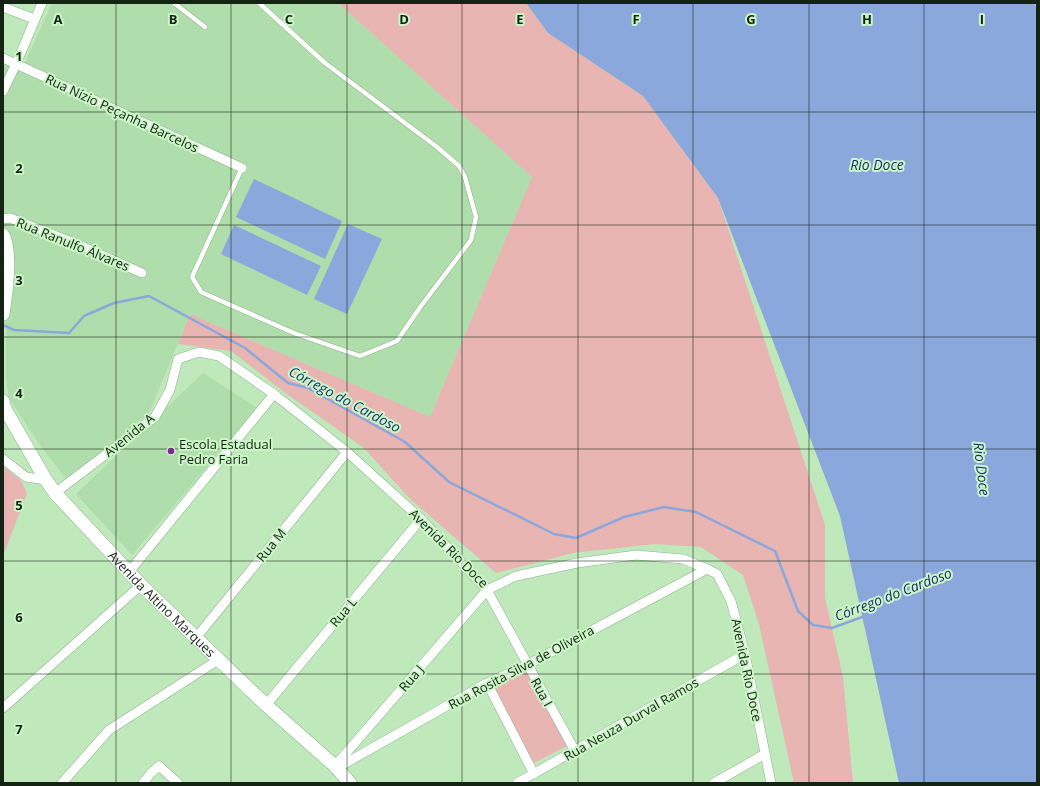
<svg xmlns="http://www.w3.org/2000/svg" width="1040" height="786" font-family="'Open Sans',sans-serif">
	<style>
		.built { fill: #afddab }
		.green { fill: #e8b5b2 }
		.water { fill: #8ba8dc }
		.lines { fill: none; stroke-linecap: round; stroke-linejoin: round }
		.stream { stroke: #8ba8dc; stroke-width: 2.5 }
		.lane-casing { stroke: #8cb389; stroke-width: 5.5 }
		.street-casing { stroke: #8cb389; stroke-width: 10 }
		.secondary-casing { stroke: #8cb389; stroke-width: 14 }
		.lane { stroke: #fff; stroke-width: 4.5 }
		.street { stroke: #fff; stroke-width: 9 }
		.secondary { stroke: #fff; stroke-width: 13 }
		.grid { fill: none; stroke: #142313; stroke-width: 1; stroke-opacity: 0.55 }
		.poi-dot { fill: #842691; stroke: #ccf5c8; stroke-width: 1.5 }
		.labels { text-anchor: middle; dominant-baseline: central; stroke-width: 4; stroke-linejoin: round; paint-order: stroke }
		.street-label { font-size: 13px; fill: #142313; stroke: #ccf5c8 }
		.poi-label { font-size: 13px; fill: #142313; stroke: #ccf5c8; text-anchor: start }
		.water-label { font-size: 14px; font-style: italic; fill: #143270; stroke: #ccf5c8 }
		.grid-label { font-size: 13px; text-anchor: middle; font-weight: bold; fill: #142313; stroke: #ccf5c8; stroke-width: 4; stroke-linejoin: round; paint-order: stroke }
	</style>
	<rect width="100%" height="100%" fill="#bfe8bb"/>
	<g class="built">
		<polygon points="52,3 338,3 532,177 430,417 190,314 149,413 67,480 37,441 9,398 6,379 6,324 3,323 3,59 23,67"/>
		<polygon points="203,373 257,408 132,555 76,494"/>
	</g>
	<g class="green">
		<polygon points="338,3 526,3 548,33 643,96 718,198 825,525 825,598 843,677 853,783 794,783 759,624 743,575 701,547 655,544 573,553 496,573 409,498 364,448 284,392 231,351 178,344 190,314 430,417 532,177"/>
		<polygon points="3,466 21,481 27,493 3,556"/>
		<polygon points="527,669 567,746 534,763 494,687"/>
	</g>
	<g class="water">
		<polygon points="526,3 1035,3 1037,11 1037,783 899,783 840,516 718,198 643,96 548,33"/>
		<polygon points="254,179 342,221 325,259 236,217"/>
		<polygon points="348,224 382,239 347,314 314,299"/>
		<polygon points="234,225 321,266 307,295 221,254"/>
	</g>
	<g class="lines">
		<polyline class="stream" points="3,325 14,330 69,333 84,316 114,303 149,296 245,348 288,383 308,388 405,442 449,482 554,534 576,538 624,517 664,507 696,512 775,551 798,611 813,625 832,628 865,616"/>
		<g class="lane-casing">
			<g id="lane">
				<polyline points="174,3 205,27"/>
				<polyline points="242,168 192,277 201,292 294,333 360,356 397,341 421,306 471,240 476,217 465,177 459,166 437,147 325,63 259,3"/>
			</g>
		</g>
		<g class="street-casing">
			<g id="street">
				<polyline points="3,7 34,19"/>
				<polyline points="3,58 242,168"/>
				<polyline points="3,91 16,64 42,3"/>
				<polyline points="3,219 10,218 79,245 142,273"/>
				<polyline points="3,459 26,477 46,480"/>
				<polyline points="55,493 155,417 170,390 178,359 199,352 219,356 274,394 347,452 421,519 487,590 575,751"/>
				<polyline points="129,572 274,394"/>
				<polyline points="195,639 347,452"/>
				<polyline points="487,683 534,774"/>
				<polyline points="266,705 421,519"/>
				<polyline points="3,708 141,585"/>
				<polyline points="335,766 487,590 516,576 577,563 636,555 683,559 707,569 717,574 731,601 745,654 771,783"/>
				<polyline points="337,768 487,683 527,665 707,569"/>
				<polyline points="62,783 109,730 218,660"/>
				<polyline points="143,783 151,773 159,766 178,783"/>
				<polyline points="517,783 745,654"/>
				<polyline points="714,783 765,754"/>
			</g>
		</g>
		<g class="secondary-casing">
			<g id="secondary">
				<path d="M3,235C12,254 6,293 3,314"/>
				<path id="s1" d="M3,401L5,409L46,480L55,493L141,585L266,705L335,766L350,783"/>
			</g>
		</g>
		<use href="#lane" class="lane"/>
		<use href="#street" class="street"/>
		<use href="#secondary" class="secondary"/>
	</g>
	<path class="grid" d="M116,3V783M231,3V783M347,3V783M462,3V783M578,3V783M693,3V783M809,3V783M924,3V783M3,112H1037M3,225H1037M3,337H1037M3,449H1037M3,561H1037M3,674H1037"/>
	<circle class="poi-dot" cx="171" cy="451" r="4"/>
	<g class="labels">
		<g class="street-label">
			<text transform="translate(122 113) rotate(25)">Rua Nízio Peçanha Barcelos</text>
			<text transform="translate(73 244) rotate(22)">Rua Ranulfo Álvares</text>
			<text transform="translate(129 435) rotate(-39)">Avenida A</text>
			<text transform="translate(271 545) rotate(-51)">Rua M</text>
			<text transform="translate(449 548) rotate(45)">Avenida Rio Doce</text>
			<text stroke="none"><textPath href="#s1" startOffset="260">Avenida Altino Marques</textPath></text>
			<text transform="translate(343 612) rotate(-50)">Rua L</text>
			<text transform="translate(521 667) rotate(-28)">Rua Rosita Silva de Oliveira</text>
			<text transform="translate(747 670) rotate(78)">Avenida Rio Doce</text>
			<text transform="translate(411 678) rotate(-49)">Rua J</text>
			<text transform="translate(542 692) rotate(61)">Rua I</text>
			<text transform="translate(631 719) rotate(-30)">Rua Neuza Durval Ramos</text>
		</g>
		<g class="poi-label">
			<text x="179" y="444">Escola Estadual<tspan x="179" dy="15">Pedro Faria</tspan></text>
		</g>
		<g class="water-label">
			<text x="877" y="164">Rio Doce</text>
			<text transform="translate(345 399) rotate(28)">Córrego do Cardoso</text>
			<text transform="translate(982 469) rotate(83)">Rio Doce</text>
			<text transform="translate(893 594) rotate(-21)">Córrego do Cardoso</text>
		</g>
	</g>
	<g class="grid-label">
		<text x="58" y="24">A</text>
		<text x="173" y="24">B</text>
		<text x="289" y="24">C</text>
		<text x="404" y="24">D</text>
		<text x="520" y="24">E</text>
		<text x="636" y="24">F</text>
		<text x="751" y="24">G</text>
		<text x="867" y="24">H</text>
		<text x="982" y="24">I</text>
		<text x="19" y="61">1</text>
		<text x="19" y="173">2</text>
		<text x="19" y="285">3</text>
		<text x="19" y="398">4</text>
		<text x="19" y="510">5</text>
		<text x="19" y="622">6</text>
		<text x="19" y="734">7</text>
	</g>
	<rect width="1040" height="786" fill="none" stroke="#142313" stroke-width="8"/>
</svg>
